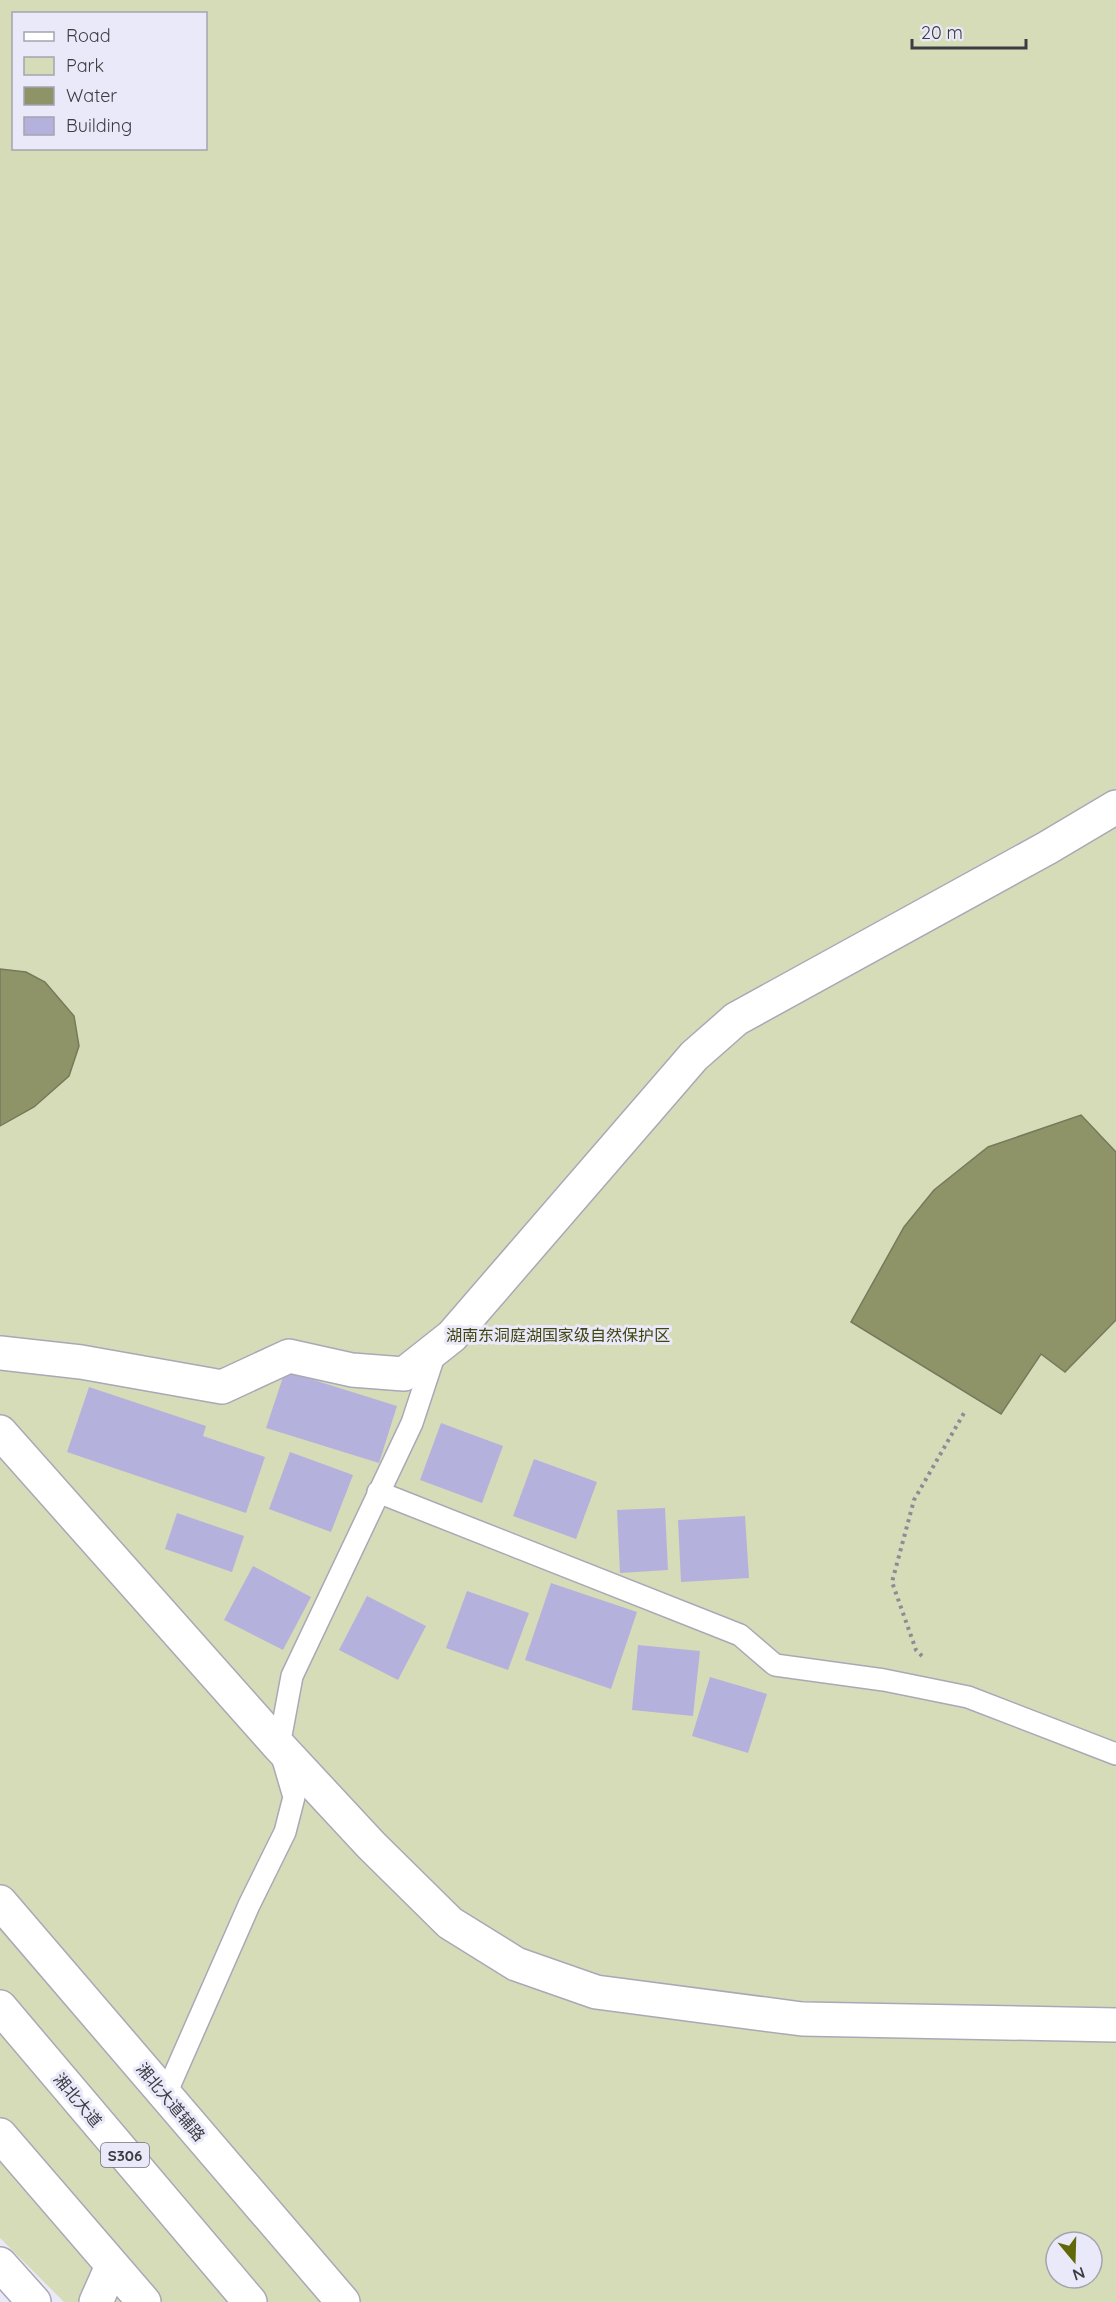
<svg xmlns="http://www.w3.org/2000/svg" width="1116" height="2302" font-family="Quicksand,'Noto Sans SC',sans-serif">
	<style>
		.green { fill: #d7dcb8; fill-rule: evenodd }
		.water { fill: #8e9468; stroke: #757a5d; stroke-width: 1.5 }
		.building { fill: #b5b1dd }
		.lines { fill: none; stroke-linecap: round; stroke-linejoin: round }
		.lane-casing { stroke: #a9a8b7; stroke-width: 24 }
		.street-casing { stroke: #a9a8b7; stroke-width: 36 }
		.secondary-casing { stroke: #a9a8b7; stroke-width: 36 }
		.primary-casing { stroke: #a9a8b7; stroke-width: 36 }
		.path { stroke: #8c8c97; stroke-width: 4; stroke-dasharray: 3 4.5; stroke-linecap: butt }
		.lane { stroke: #fff; stroke-width: 21 }
		.street { stroke: #fff; stroke-width: 33 }
		.secondary { stroke: #fff; stroke-width: 33 }
		.primary { stroke: #fff; stroke-width: 33 }
		.labels { text-anchor: middle; dominant-baseline: central; stroke-width: 6; stroke-linejoin: round; paint-order: stroke }
		.shield { fill: #eae9f9; stroke: #70707a; stroke-width: 1.5 }
		.shield-label { font-size: 15px; font-weight: bold; fill: #3c3c43 }
		.park-label { font-size: 16px; fill: #424611; stroke: #eae9f9 }
		.street-label { font-size: 16px; fill: #3c3c43; stroke: #eae9f9 }
	</style>
	<rect width="100%" height="100%" fill="#eae9f9"/>
	<path class="green" d="M0,0H1116V2302H64L0,2238ZM14,14H206V148H14ZM1056,2242H1092V2278H1056Z"/>
	<g class="water">
		<polygon points="0,969 26,972 45,982 74,1016 79,1046 69,1076 34,1107 0,1126"/>
		<polygon points="1081,1115 1116,1152 1116,1320 1065,1372 1041,1354 1001,1414 851,1322 904,1227 934,1190 988,1147"/>
	</g>
	<g class="building">
		<polygon points="285,1371 397,1406 379,1463 266,1428"/>
		<polygon points="89,1387 206,1426 203,1436 265,1457 246,1513 67,1452"/>
		<polygon points="441,1423 503,1446 482,1503 420,1480"/>
		<polygon points="290,1452 353,1475 331,1532 269,1509"/>
		<polygon points="534,1459 597,1482 576,1539 513,1516"/>
		<polygon points="665,1508 668,1570 620,1573 617,1510"/>
		<polygon points="177,1513 244,1536 232,1572 165,1549"/>
		<polygon points="745,1516 749,1578 681,1582 678,1520"/>
		<polygon points="253,1566 311,1597 283,1650 224,1620"/>
		<polygon points="551,1583 637,1612 611,1689 525,1660"/>
		<polygon points="467,1591 529,1613 508,1670 446,1648"/>
		<polygon points="367,1596 426,1626 398,1680 339,1650"/>
		<polygon points="638,1645 700,1651 693,1716 632,1710"/>
		<polygon points="710,1677 767,1694 748,1753 692,1736"/>
	</g>
	<g class="lines">
		<g class="lane-casing">
			<g id="lane">
				<polyline points="378,1492 740,1635 775,1665 884,1680 968,1697 1116,1754"/>
				<polyline points="165,2096 249,1905 285,1832 294,1797 279,1746 292,1676 412,1423 436,1350"/>
			</g>
		</g>
		<g class="street-casing">
			<g id="street">
				<polyline points="0,1353 81,1362 222,1387 289,1356 352,1370 404,1374 452,1336 694,1056 736,1019 1047,848 1116,807"/>
				<polyline points="96,2302 112,2266"/>
			</g>
		</g>
		<g class="secondary-casing">
			<g id="secondary">
				<polyline points="0,1432 279,1746 371,1845 450,1923 516,1964 596,1992 802,2019 1116,2025"/>
				<polyline points="0,1902 343,2302"/>
			</g>
		</g>
		<g class="primary-casing">
			<g id="primary">
				<polyline points="0,2007 250,2302"/>
				<polyline points="0,2135 144,2302"/>
				<polyline points="0,2264 34,2302"/>
			</g>
		</g>
		<polyline class="path" points="922,1656 916,1650 892,1582 914,1500 964,1413"/>
		<use href="#lane" class="lane"/>
		<use href="#street" class="street"/>
		<use href="#secondary" class="secondary"/>
		<use href="#primary" class="primary"/>
	</g>
	<g class="labels">
		<rect class="shield" x="101" y="2143" width="48" height="24" rx="4.5"/>
		<g class="shield-label">
			<text x="125" y="2155">S306</text>
		</g>
		<g class="park-label">
			<text x="558" y="1335">湖南东洞庭湖国家级自然保护区</text>
		</g>
		<g class="street-label">
			<text transform="translate(78 2100) rotate(50)">湘北大道</text>
			<text transform="translate(171 2102) rotate(50)">湘北大道辅路</text>
		</g>
	</g>
	<rect x="12" y="12" width="195" height="138" fill="#eae9f9" stroke="#a4a4b0" stroke-width="1.5"/>
	<rect x="24" y="32" width="30" height="9" fill="#ffffff" stroke="#a4a4b0" stroke-width="1.5"/>
	<text x="66" y="42" font-size="18" fill="#3c3c43">Road</text>
	<rect x="24" y="57" width="30" height="18" fill="#d7dcb8" stroke="#a4a4b0" stroke-width="1.5"/>
	<text x="66" y="72" font-size="18" fill="#3c3c43">Park</text>
	<rect x="24" y="87" width="30" height="18" fill="#8e9468" stroke="#a4a4b0" stroke-width="1.5"/>
	<text x="66" y="102" font-size="18" fill="#3c3c43">Water</text>
	<rect x="24" y="117" width="30" height="18" fill="#b5b1dd" stroke="#a4a4b0" stroke-width="1.5"/>
	<text x="66" y="132" font-size="18" fill="#3c3c43">Building</text>
	<g transform="translate(1074 2260) rotate(161)"><circle r="28" fill="#eae9f9" stroke="#a4a4b0" stroke-width="1.5"/>
	<path d="M0-4.5L10 22L0 15L-10 22Z" fill="#616808"/>
	<text y="-9" font-size="16" font-weight="bold" text-anchor="middle" fill="#3c3c43">N</text>
	</g>
	<path d="M912 39v9h114v-9" fill="none" stroke="#3c3c43" stroke-width="3"/>
	<text x="921" y="39" font-size="18" fill="#3c3c43" stroke="#eae9f9" stroke-width="4.5" paint-order="stroke">20 m</text>
</svg>
